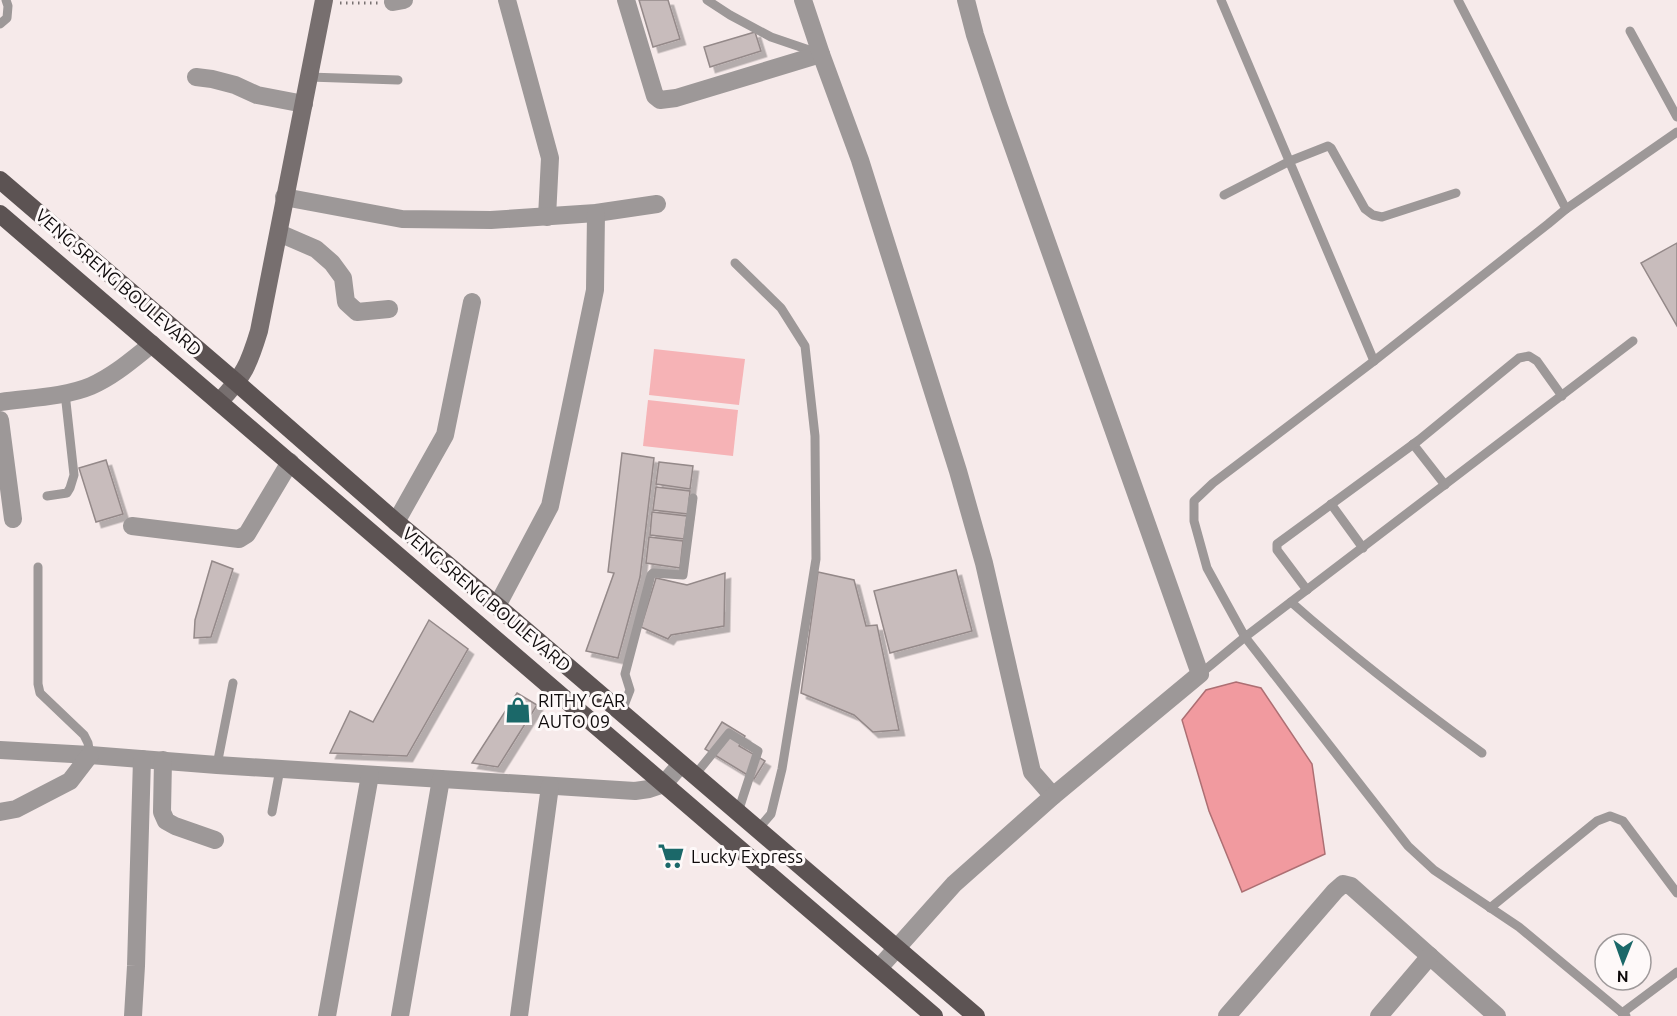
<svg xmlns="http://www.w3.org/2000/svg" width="1677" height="1016" font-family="Ubuntu,sans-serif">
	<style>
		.green { fill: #f6b3b6 }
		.water { fill: #f19a9f; stroke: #ad6f73; stroke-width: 1.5 }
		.building { fill: #c8bcbc; stroke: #948989; stroke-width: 1.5; filter: url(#shadow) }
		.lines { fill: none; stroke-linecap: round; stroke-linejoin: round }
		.path { stroke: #787171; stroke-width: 3; stroke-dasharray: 1.5 4.5; stroke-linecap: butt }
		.lane { stroke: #9d9898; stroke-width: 9 }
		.street { stroke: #9d9898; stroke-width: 18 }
		.secondary { stroke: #776f6f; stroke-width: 18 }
		.primary { stroke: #5c5353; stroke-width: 18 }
		.labels { text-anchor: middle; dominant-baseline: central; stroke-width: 6; stroke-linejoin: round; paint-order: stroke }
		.street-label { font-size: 18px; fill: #0e0a0b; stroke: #fef9f9 }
		.poi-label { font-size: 18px; fill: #0e0a0b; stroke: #fef9f9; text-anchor: start }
	</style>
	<defs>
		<filter id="shadow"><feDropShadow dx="5.5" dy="5.5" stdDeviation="0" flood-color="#0004"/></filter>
	</defs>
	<rect width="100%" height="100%" fill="#f6eaea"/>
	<g class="green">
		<polygon points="654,349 745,359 739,405 649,395"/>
		<polygon points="648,400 738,410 733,456 643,446"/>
	</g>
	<polygon class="water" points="1236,682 1261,688 1312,764 1325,854 1242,892 1209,811 1182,720 1206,690"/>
	<g class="building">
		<polygon points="639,0 668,0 680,39 653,47"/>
		<polygon points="755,32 761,51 710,67 704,47"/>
		<polygon points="1677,243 1677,326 1641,263"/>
		<polygon points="622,453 654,458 640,577 618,658 586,651 614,573 608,572"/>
		<polygon points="106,460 123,514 96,522 79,468"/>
		<polygon points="659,462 693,466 690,489 656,484"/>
		<polygon points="656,487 690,491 688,514 653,510"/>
		<polygon points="652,512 687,516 684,539 650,535"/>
		<polygon points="649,537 683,541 680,568 646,563"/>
		<polygon points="212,561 233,569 211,637 194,638 195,620"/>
		<polygon points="956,570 972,631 890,653 874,591"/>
		<polygon points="818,572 854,580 866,626 877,625 899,730 873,732 854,715 801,693"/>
		<polygon points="725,573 724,626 671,635 668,639 641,627 656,578 687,585"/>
		<polygon points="429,620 468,649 407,756 330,753 350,711 373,722"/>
		<polygon points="517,693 537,705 498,767 472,763"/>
		<polygon points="722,722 745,736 739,746 765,761 754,779 705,749"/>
	</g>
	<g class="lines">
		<polyline class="path" points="340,3 379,3"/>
		<g class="lane">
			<polyline points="707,0 730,15 771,37 818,53"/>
			<polyline points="1221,0 1374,361"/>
			<polyline points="1458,0 1566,209 1548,224 1374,361 1213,483 1194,501 1194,521 1207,568 1245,637 1633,341"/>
			<polyline points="0,24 7,18 8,6 6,0"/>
			<polyline points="1630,31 1677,117"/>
			<polyline points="309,77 398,80"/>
			<polyline points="1224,195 1290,161 1328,146 1331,148 1365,209 1373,215 1382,217 1456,193"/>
			<polyline points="1566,209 1677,132"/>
			<polyline points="735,263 781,308 805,346 815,436 816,559 782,769 771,814 758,829"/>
			<polyline points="1413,444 1445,485"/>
			<polyline points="47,496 67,493 70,488 74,475 65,393"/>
			<polyline points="1331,504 1363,548"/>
			<polyline points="38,567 38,684 40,693 84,735 88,743 90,755"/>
			<polyline points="1307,590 1277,550 1277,544 1419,440 1519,358 1529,356 1537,361 1562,396"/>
			<path d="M1291,602C1352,656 1416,705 1482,753"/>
			<polyline points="1200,674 1245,637 1408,846 1434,870 1519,927 1626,1016"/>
			<polyline points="621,713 630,690 625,674 651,575 653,573 683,575 693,498"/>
			<polyline points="217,765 233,683"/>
			<polyline points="695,775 729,733 758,751 738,812"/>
			<polyline points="272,812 280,769"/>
			<polyline points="1490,908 1597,821 1610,816 1623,821 1677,893"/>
			<polyline points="1622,1013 1677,972"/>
		</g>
		<g class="street">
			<polyline points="507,0 550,158 547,217"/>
			<polyline points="626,0 655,96 660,100 676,98 821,54"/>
			<polyline points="803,0 821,54 860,160 958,471 984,563 1032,772 1053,796"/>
			<polyline points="393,2 404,0"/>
			<polyline points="196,77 212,79 235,85 257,95 304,104"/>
			<polyline points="284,197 402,219 491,220 596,213 657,204"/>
			<polyline points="279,233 316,249 332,263 343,278 346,302 357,312 389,309"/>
			<path d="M0,402C28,398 65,397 91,386C114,376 133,359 152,344"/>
			<polyline points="0,420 13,519"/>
			<polyline points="396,522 445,435 472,302"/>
			<polyline points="132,526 239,539 247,534 290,462"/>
			<polyline points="497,606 550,506 595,290 596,213"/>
			<polyline points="0,750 90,755 217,765 635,791 649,789 664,784 681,764"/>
			<polyline points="163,760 162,812 166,821 175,826 215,840"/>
			<polyline points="0,812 16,809 70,781 90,755"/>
			<polyline points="879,968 954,884 1053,796 1200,674 999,107 975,35 966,0"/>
			<polyline points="133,1016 136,966 142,759"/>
			<polyline points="327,1016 370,775"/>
			<polyline points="400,1016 441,779"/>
			<polyline points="519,1016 550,786"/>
			<polyline points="1227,1016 1335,891 1343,884 1351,886 1497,1016"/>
			<polyline points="1379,1016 1430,956"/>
		</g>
		<path class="secondary" d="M219,402C244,376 249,364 259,331L324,0"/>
		<g class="primary">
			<polyline points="0,180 237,383 396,522 497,606 976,1016"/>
			<polyline points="0,214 934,1016"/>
		</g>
	</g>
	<defs>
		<g id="shop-bare" transform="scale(2.07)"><path d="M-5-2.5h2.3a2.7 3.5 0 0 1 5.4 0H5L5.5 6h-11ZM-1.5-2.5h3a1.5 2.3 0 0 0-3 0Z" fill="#1b6869" stroke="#fef9f9" stroke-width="2.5" paint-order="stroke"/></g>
		<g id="supermarket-bare" transform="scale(2.07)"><path d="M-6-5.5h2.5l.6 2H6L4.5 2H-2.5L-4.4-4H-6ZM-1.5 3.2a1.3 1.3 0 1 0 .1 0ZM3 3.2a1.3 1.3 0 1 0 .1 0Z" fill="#1b6869" stroke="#fef9f9" stroke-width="2.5" paint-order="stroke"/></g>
	</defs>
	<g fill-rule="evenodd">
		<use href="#shop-bare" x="518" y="710"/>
		<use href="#supermarket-bare" x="671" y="856"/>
	</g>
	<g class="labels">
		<g class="street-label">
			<text transform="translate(119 282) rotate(41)">VENG SRENG BOULEVARD</text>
			<text transform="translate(487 599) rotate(40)">VENG SRENG BOULEVARD</text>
		</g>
		<g class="poi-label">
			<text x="538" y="700">RITHY CAR<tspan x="538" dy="21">AUTO 09</tspan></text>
			<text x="691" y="856">Lucky Express</text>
		</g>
	</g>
	<g transform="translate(1623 962) rotate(181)"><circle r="28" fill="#fef9f9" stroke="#9e999a" stroke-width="1.5"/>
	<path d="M0-4.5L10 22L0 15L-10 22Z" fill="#1b6869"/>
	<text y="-9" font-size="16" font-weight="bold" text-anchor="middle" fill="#0e0a0b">N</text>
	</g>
</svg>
